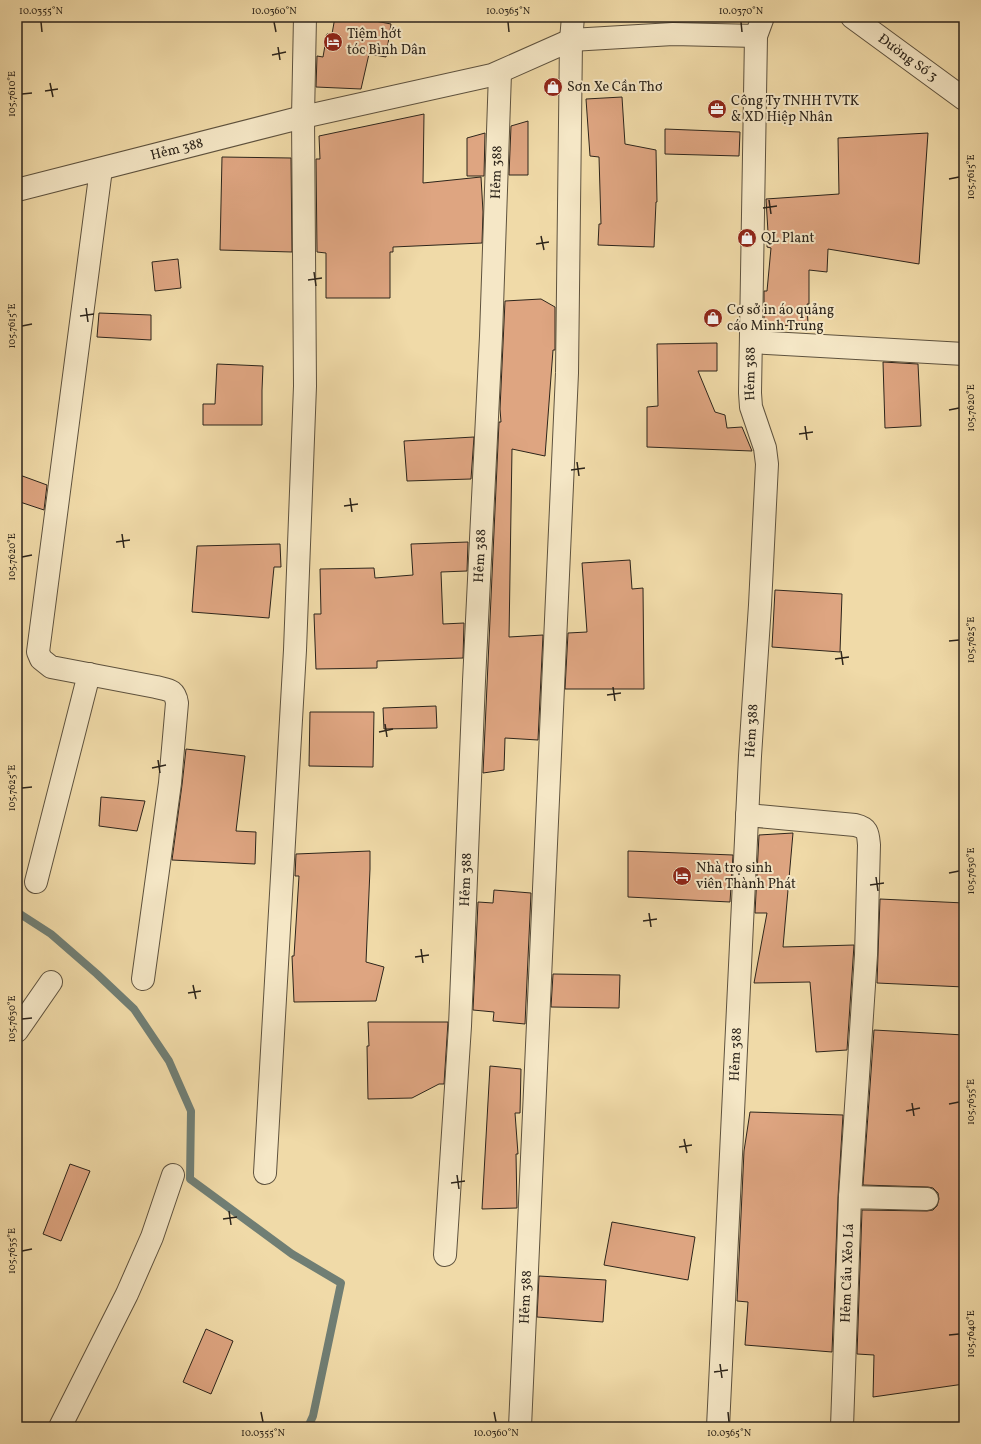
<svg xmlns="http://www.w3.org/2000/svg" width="981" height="1444" font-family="Vollkorn,serif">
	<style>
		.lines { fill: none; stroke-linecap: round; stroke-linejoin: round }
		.stream { stroke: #707e74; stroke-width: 8 }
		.building { fill: #dea581; stroke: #2d251b }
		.street-casing { stroke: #5e523e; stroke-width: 24 }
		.street { stroke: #f5e7c6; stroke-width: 22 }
		.ticks { fill: none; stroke: #2d251b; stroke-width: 1.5 }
		.labels { text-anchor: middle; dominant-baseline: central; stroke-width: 4; stroke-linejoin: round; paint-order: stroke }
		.poi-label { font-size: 14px; fill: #2d251b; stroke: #f5e7c6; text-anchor: start }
		.street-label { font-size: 14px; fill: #2d251b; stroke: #f5e7c6 }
		.neatline { fill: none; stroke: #2d251b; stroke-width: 1.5 }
		.ticks-label { font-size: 10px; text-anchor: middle; fill: #2d251b }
	</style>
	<rect width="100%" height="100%" fill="#f0daa8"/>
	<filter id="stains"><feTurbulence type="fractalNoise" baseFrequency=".005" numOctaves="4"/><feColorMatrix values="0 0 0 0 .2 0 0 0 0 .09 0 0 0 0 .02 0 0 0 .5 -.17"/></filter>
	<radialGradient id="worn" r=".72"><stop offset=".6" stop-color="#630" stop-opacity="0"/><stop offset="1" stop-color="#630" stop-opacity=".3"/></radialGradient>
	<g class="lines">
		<polyline class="stream" points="17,912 51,934 97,974 134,1009 169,1061 191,1111 190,1179 292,1254 341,1283 313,1416 308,1427"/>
	</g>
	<g class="building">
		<polygon points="335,17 354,17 391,24 386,57 369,54 361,89 316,87 317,56 323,57 327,34 332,34"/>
		<polygon points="622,97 625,144 656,150 657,202 656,202 654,247 598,245 599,224 601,224 599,157 590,156 586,99"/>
		<polygon points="424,114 423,183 481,177 483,212 482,243 393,247 393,252 390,252 390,298 326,298 326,253 317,252 316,159 320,159 319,136"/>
		<polygon points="528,121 528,175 509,175 511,126"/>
		<polygon points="665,129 740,132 739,156 665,154"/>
		<polygon points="485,133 484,176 467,176 467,138"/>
		<polygon points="928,133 919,264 828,249 827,272 809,270 809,304 807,304 808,324 764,327 764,291 767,291 771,248 767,247 768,232 766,199 839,194 838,138"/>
		<polygon points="222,157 291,158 292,252 220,250"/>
		<polygon points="178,259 181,288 155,291 152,262"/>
		<polygon points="541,299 555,307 555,350 553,350 545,456 512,449 509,637 543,635 538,740 505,738 504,770 483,773 499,422 501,422 500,409 505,301"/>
		<polygon points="99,313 151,315 151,340 97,337"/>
		<polygon points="717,343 717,371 698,371 715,412 725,415 727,428 742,427 752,451 647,447 647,407 658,406 657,344"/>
		<polygon points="883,362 918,364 921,426 885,428"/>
		<polygon points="217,364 263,366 262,390 262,425 203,425 203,404 215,404"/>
		<polygon points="474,437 471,479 407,481 404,441"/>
		<polygon points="17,474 47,485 44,510 17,501"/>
		<polygon points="468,542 467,571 441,572 443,624 464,623 463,658 377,661 377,668 316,669 314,614 321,614 320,569 374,568 375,578 413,575 411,544"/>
		<polygon points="280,544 281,567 274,567 269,618 192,612 197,546"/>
		<polygon points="630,560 632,589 643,588 644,689 565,689 568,633 587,632 582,563"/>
		<polygon points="775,590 842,594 840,652 772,647"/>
		<polygon points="436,706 437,728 384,729 383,708"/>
		<polygon points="310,712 374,712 373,767 309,766"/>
		<polygon points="186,749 245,756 236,831 256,832 255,864 172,860 182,785"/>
		<polygon points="101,797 145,801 137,831 99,826"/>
		<polygon points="793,833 783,947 854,945 847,1050 816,1052 810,982 754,983 767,913 755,913 759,835"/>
		<polygon points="370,851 370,869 366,962 384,967 376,1001 294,1002 292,956 294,956 299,876 295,876 296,854"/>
		<polygon points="628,851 733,855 730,902 628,897"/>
		<polygon points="494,890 531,893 525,1024 493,1021 494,1012 473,1010 478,902 493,903"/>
		<polygon points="880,899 964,903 964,987 877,983"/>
		<polygon points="553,974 620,975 619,1008 551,1007"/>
		<polygon points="368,1022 448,1022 444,1084 439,1084 412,1098 368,1099 367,1046 369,1046"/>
		<polygon points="874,1030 964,1035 964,1384 873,1397 874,1355 857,1354 862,1210 927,1211 933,1210 937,1206 939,1199 938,1193 933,1188 928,1187 863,1185"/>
		<polygon points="490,1066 521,1069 520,1113 515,1113 518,1154 516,1154 517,1208 482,1209"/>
		<polygon points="750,1112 843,1115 838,1197 832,1352 745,1345 748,1302 737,1301 744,1151"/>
		<polygon points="70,1164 90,1171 61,1241 43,1234"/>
		<polygon points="612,1222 695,1237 688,1280 604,1265"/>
		<polygon points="539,1276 606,1280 603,1322 537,1317"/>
		<polygon points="206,1329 233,1341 211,1394 183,1382"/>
	</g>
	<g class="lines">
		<g class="street-casing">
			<g id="street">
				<path id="s1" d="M852,17L964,99"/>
				<path d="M101,169L38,652L41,659L51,667L156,687C168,690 175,689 177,703L170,783L143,979"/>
				<path id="s2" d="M17,190L303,117L492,75L571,40L673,34L756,36"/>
				<polyline points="751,342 964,354"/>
				<path d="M747,815L855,825C868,828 868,833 869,845L866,955L850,1197"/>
				<polyline points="36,882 89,674"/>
				<polyline points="17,1031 51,982"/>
				<polyline points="265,1173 295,650 305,386 303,117 305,17"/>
				<path id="s3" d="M445,1255L460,1026L474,681L491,336L500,73"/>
				<polyline points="60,1427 127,1294 152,1237 173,1175"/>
				<path id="s4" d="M520,1427L567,373L571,40L573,17"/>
				<path id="s5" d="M718,1427L750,756L760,605L767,464L765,448L751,407L750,393L756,36L763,17"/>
				<path id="s6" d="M842,1427L850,1197L927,1199"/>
			</g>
		</g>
		<use href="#street" class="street"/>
	</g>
	<path class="ticks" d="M41,22L42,32M274,22L276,32M508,22L509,32M741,22L742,32M278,47L280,60M272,55L286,52M50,83L53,97M45,91L58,89M22,94L32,93M949,179L959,177M769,200L771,214M763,208L777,206M541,236L544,250M536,244L549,242M314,272L316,286M308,280L322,278M86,308L88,322M80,316L94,314M22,326L32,324M949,410L959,408M805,426L807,440M799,434L813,432M577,462L579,476M571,470L585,468M350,498L352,512M344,506L358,504M122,534L124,548M116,542L130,540M22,557L32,555M949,641L959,640M841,651L843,665M835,659L849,657M613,687L615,701M607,695L621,693M385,724L387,737M379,732L393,729M158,760L160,773M152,768L166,765M22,788L32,787M949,873L959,871M876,877L878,891M870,885L884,883M649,913L651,927M643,921L657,919M421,949L423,963M415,957L429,955M193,985L196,999M188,993L201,991M22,1019L32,1018M912,1103L914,1116M949,1104L959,1102M906,1111L920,1108M684,1139L687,1153M679,1147L692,1145M457,1175L459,1189M451,1183L465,1181M229,1211L231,1225M223,1219L237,1217M22,1251L32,1249M949,1335L959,1334M720,1364L722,1378M714,1372L728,1370M261,1412L263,1422M494,1412L496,1422M728,1412L729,1422"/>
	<defs>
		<g id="hotel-disc" transform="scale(1)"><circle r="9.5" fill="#8f2418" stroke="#f5e7c6"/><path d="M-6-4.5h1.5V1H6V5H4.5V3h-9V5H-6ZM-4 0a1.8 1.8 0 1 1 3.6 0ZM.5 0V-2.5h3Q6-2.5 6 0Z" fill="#fff"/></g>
		<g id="shop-disc" transform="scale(1)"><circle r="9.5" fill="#8f2418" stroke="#f5e7c6"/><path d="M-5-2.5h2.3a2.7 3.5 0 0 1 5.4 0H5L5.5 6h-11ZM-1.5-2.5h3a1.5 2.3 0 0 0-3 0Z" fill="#fff"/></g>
		<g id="office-disc" transform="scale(1)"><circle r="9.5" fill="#8f2418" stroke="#f5e7c6"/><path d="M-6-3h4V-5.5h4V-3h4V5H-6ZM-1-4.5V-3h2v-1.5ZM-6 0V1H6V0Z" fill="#fff"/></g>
	</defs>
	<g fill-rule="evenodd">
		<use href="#hotel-disc" x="333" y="42"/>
		<use href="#shop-disc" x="553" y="87"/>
		<use href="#office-disc" x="717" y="109"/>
		<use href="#shop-disc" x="747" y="238"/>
		<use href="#shop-disc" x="713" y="318"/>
		<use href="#hotel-disc" x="682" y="876"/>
	</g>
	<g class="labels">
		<g class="poi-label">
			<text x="347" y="34">Tiệm hớt<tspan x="347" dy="16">tóc Bình Dân</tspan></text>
			<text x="567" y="87">Sơn Xe Cần Thơ</text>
			<text x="731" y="101">Công Ty TNHH TVTK<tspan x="731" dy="16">&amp; XD Hiệp Nhân</tspan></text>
			<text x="761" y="238">QL Plant</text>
			<text x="727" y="310">Cơ sở in áo quảng<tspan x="727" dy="16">cáo Minh Trung</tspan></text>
			<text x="696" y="868">Nhà trọ sinh<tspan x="696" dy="16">viên Thành Phát</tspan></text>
		</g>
		<g class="street-label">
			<text stroke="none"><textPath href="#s1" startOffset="69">Đường Số 3</textPath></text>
			<text stroke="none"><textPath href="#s2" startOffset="165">Hẻm 388</textPath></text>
			<text stroke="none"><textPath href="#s3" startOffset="1084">Hẻm 388</textPath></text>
			<text stroke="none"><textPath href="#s5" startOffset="1057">Hẻm 388</textPath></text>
			<text stroke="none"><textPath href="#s3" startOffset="700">Hẻm 388</textPath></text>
			<text stroke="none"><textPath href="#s5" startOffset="697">Hẻm 388</textPath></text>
			<text stroke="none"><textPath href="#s3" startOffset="376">Hẻm 388</textPath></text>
			<text stroke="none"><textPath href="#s5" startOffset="373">Hẻm 388</textPath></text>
			<text stroke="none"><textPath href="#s6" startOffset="154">Hẻm Cầu Xẻo Lá</textPath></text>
			<text stroke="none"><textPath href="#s4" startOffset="130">Hẻm 388</textPath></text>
		</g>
	</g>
	<rect width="981" height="1444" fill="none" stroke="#f0daa8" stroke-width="44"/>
	<rect x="22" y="22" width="937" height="1400" class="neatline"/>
	<g class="ticks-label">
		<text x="41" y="14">10.0355°N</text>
		<text x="274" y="14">10.0360°N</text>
		<text x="508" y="14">10.0365°N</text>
		<text x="741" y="14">10.0370°N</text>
		<text transform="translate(11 94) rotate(-90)" y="4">105.7610°E</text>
		<text transform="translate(970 177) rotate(-90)" y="4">105.7615°E</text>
		<text transform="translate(11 326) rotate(-90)" y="4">105.7615°E</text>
		<text transform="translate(970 408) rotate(-90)" y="4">105.7620°E</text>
		<text transform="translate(11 557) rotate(-90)" y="4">105.7620°E</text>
		<text transform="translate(970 640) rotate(-90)" y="4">105.7625°E</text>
		<text transform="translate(11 788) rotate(-90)" y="4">105.7625°E</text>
		<text transform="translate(970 871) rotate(-90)" y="4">105.7630°E</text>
		<text transform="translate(11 1019) rotate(-90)" y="4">105.7630°E</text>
		<text transform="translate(970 1102) rotate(-90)" y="4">105.7635°E</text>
		<text transform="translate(11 1251) rotate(-90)" y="4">105.7635°E</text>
		<text transform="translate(970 1334) rotate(-90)" y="4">105.7640°E</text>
		<text x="263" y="1436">10.0355°N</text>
		<text x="496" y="1436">10.0360°N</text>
		<text x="729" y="1436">10.0365°N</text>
	</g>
	<rect width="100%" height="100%" filter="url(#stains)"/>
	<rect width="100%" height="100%" fill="url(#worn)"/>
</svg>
